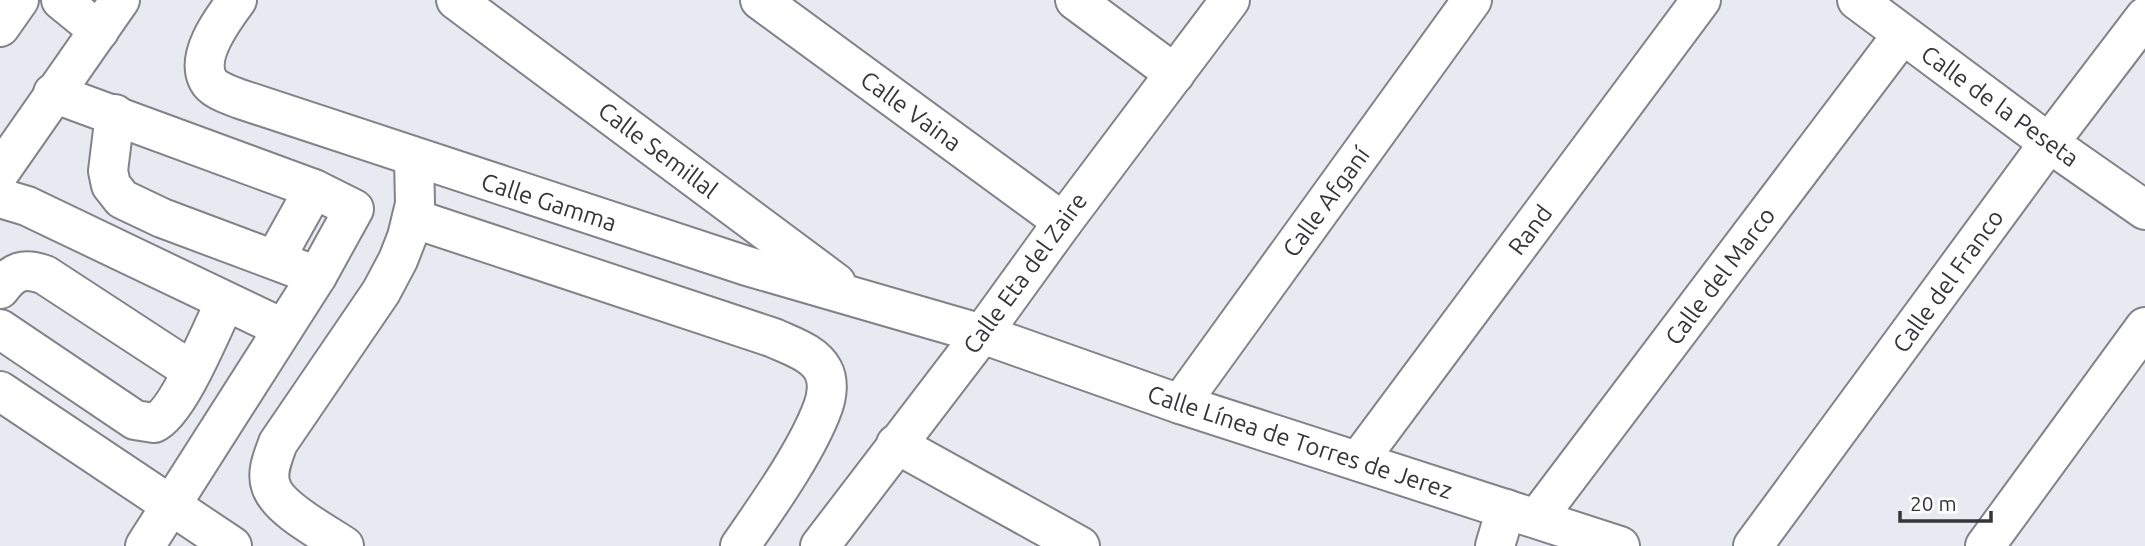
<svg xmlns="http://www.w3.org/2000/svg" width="2145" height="546" font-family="Ubuntu,sans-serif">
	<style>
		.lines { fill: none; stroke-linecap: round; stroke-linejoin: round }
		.minor-casing { stroke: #828289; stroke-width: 42 }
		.minor { stroke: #fff; stroke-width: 38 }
		.labels { text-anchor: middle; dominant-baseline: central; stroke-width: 6; stroke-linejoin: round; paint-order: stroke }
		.street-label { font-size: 24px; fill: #353639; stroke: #fff }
	</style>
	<rect width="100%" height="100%" fill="#e9e9f1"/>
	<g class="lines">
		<g class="minor-casing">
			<g id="minor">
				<polyline points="61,0 99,31"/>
				<path d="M237,0C223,19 195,55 208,80C213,90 230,95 240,99L747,266L982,334L1180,404L1620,546"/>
				<polyline points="456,0 836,283"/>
				<polyline points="760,0 1063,222"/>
				<polyline points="1075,0 1175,74"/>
				<polyline points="1857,0 2049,143 2145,210"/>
				<polyline points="0,27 19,0"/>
				<polyline points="53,93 314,189 354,209 317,276 145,546"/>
				<polyline points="115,114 108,171 111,185 122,199 162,218 317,276"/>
				<polyline points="0,172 120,0"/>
				<polyline points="0,198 27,206 282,328"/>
				<path d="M412,218L774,338C791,346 814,353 823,370C829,381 827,396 823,407C807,451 767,507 740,546"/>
				<polyline points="275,259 314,189"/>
				<path d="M0,289C13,271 24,267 45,275L192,371"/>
				<path d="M0,329L135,420L154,423C178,413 212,329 225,302"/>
				<polyline points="0,391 232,546"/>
				<polyline points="1180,404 1472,0"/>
				<polyline points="896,444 1080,546"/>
				<polyline points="1358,461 1701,0"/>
				<polyline points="1537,518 1902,35"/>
				<path d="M344,546C325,533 278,509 271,486C266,472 273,457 278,443L381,292L398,260L407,237L415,204L414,157"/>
				<polyline points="820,546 982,334 1063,222 1230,0"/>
				<polyline points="1495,546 1506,509"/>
				<polyline points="1753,546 2049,143 2145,17"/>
				<polyline points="1985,546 2145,327"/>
			</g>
		</g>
		<use href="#minor" class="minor"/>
	</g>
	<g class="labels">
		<g class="street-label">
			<text transform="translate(2000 106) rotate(36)">Calle de la Peseta</text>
			<text transform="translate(911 111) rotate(36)">Calle Vaina</text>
			<text transform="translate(658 150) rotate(37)">Calle Semillal</text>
			<text transform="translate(549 202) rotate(18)">Calle Gamma</text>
			<text transform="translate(1326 202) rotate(-54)">Calle Afganí</text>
			<text transform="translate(1530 230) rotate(-53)">Rand</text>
			<text transform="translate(1025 273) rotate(-54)">Calle Eta del Zaire</text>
			<text transform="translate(1720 276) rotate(-53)">Calle del Marco</text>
			<text transform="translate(1948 281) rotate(-54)">Calle del Franco</text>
			<text transform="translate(1300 442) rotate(18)">Calle Línea de Torres de Jerez</text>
		</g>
	</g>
	<path d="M1900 511v10h91v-10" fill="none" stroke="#353639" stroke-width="3.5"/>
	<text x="1910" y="511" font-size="21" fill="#353639" stroke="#ffffff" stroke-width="5" paint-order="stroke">20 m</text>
</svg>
